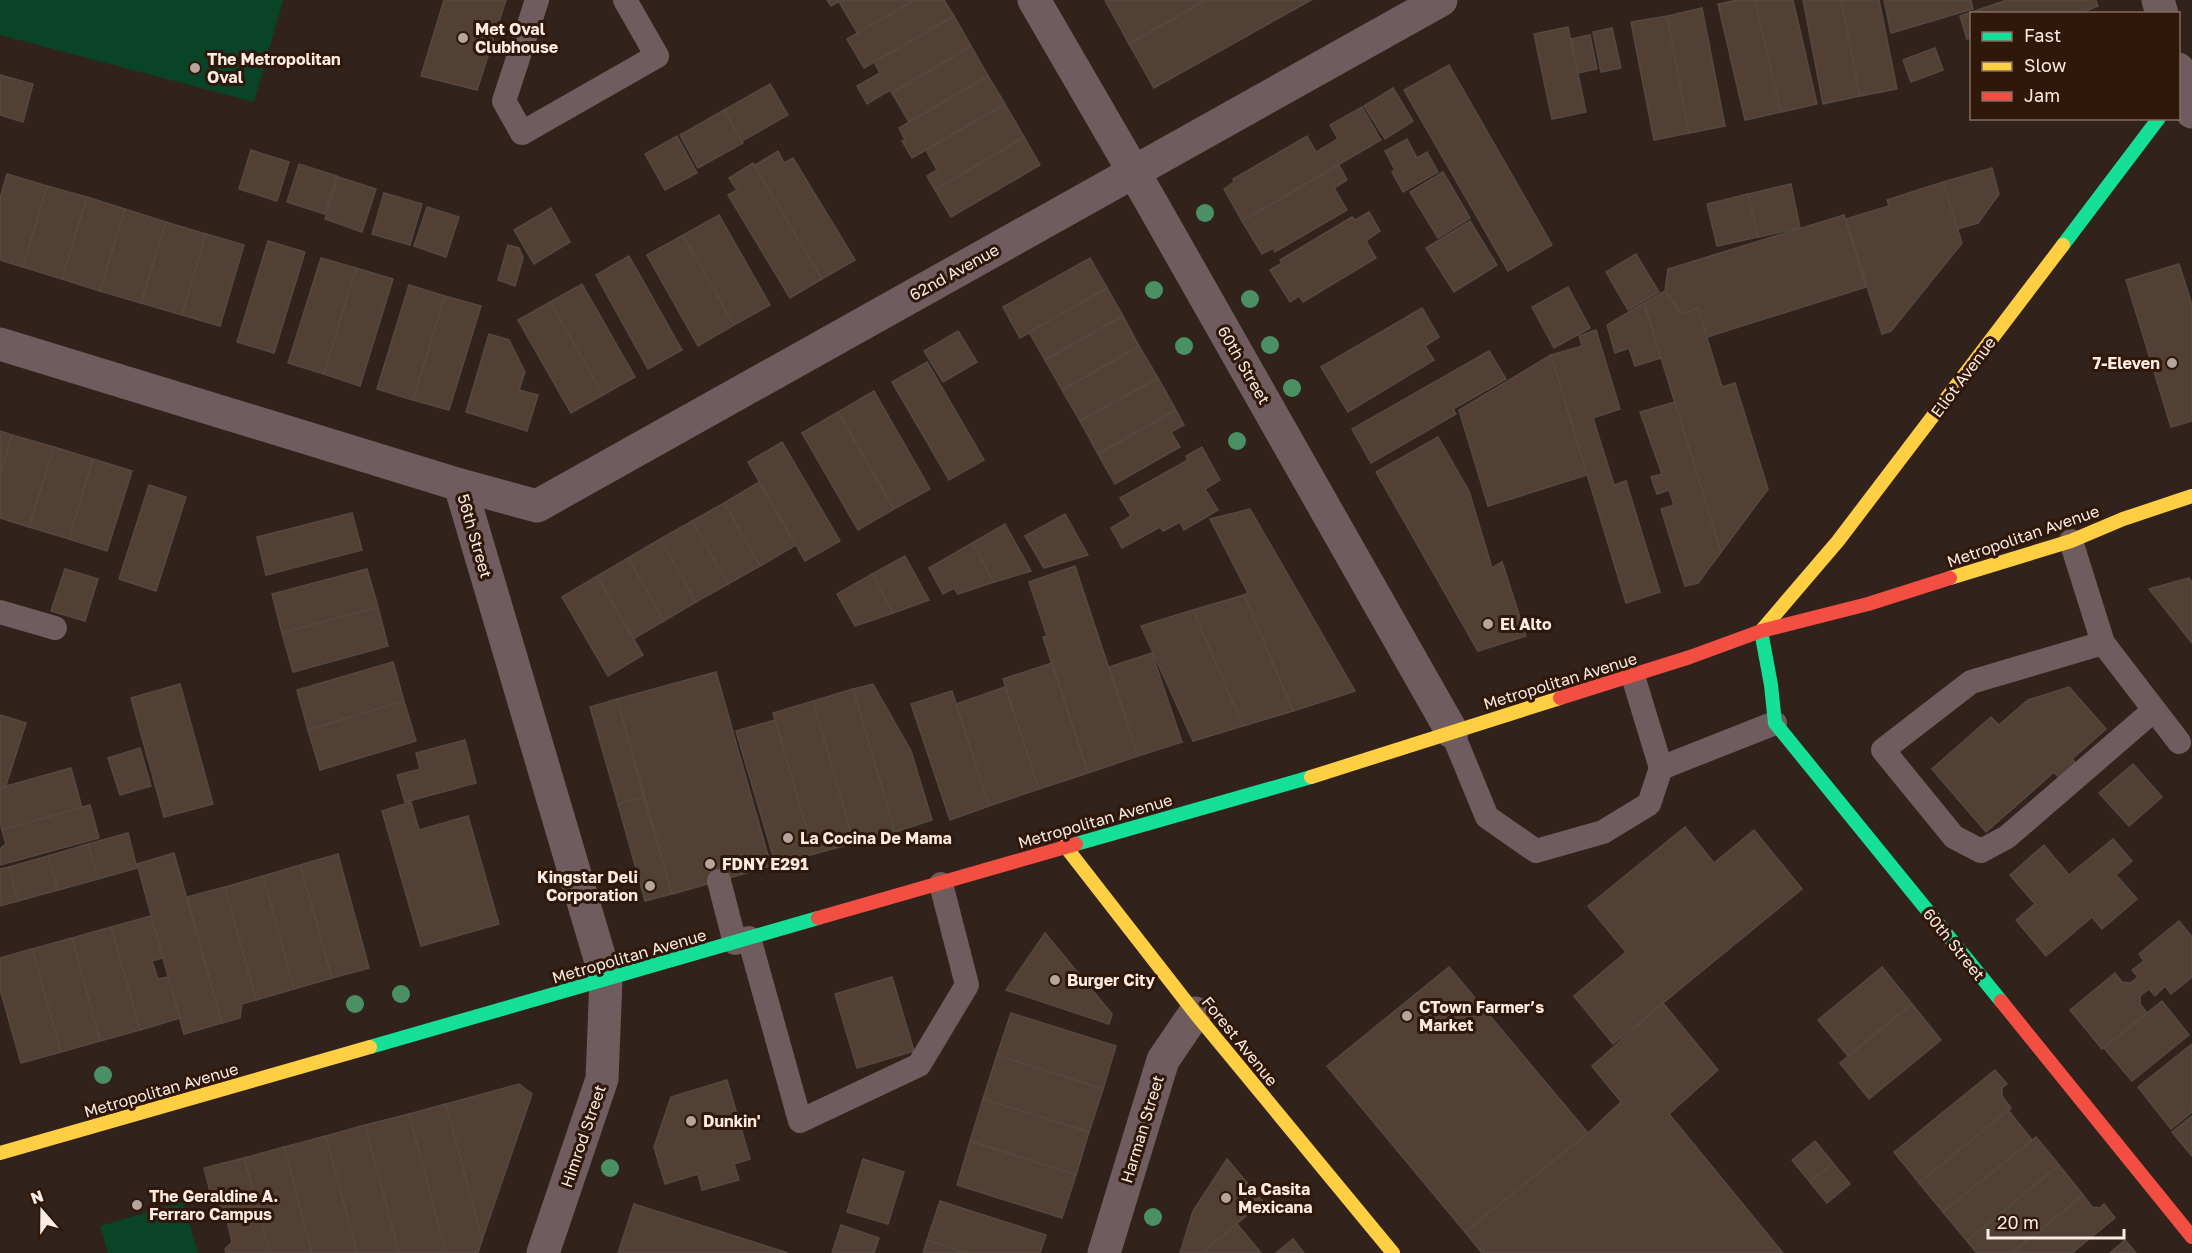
<svg xmlns="http://www.w3.org/2000/svg" width="2192" height="1253" font-family="'Golos Text',sans-serif">
	<style>
		.green { fill: #094328 }
		.building { fill: #534034; stroke: #544941; stroke-width: 1.5 }
		.lines { fill: none; stroke-linecap: round; stroke-linejoin: round }
		.lane { stroke: #705c5f; stroke-width: 24 }
		.street { stroke: #705c5f; stroke-width: 33 }
		.fast { stroke: #16e098; stroke-width: 14 }
		.slow { stroke: #ffcf43; stroke-width: 14 }
		.jam { stroke: #f24e42; stroke-width: 14 }
		.tree { fill: #4b9065 }
		.poi-dot { fill: #b5a59c; stroke: #2f180a; stroke-width: 2 }
		.labels { text-anchor: middle; dominant-baseline: central; stroke-width: 6; stroke-linejoin: round; paint-order: stroke }
		.poi-label { font-size: 16px; font-weight: bold; fill: #fcebe2; stroke: #2f180a; text-anchor: start }
		.street-label { font-size: 16px; fill: #fcebe2; stroke: #2f180a }
	</style>
	<rect width="100%" height="100%" fill="#31231b"/>
	<g class="green">
		<polygon points="0,0 283,0 254,102 0,35"/>
		<polygon points="183,1202 198,1253 108,1253 100,1226"/>
	</g>
	<g class="building">
		<polygon points="444,0 506,0 477,90 421,76"/>
		<polygon points="827,0 842,0 831,6"/>
		<polygon points="842,0 915,0 858,34 839,2"/>
		<polygon points="915,0 944,0 954,16 864,68 847,39"/>
		<polygon points="1105,0 1206,0 1129,44"/>
		<polygon points="1206,0 1311,0 1154,88 1129,44"/>
		<polygon points="1737,0 1755,0 1781,112 1745,120 1718,4"/>
		<polygon points="1755,0 1793,0 1817,104 1781,112"/>
		<polygon points="1803,0 1841,0 1860,96 1823,104"/>
		<polygon points="1841,0 1879,0 1897,89 1860,96"/>
		<polygon points="1884,0 1971,0 1973,9 1891,33"/>
		<polygon points="2007,0 2096,0 2098,6 2078,14 1972,14 1972,37 1967,39 1960,16"/>
		<polygon points="1702,8 1725,126 1689,133 1667,16"/>
		<polygon points="954,16 971,46 892,93 890,90 867,104 857,86 880,73 874,62"/>
		<polygon points="1667,16 1689,133 1654,140 1631,22"/>
		<polygon points="1568,27 1586,112 1552,119 1534,34"/>
		<polygon points="1612,28 1621,68 1601,72 1593,32"/>
		<polygon points="1590,35 1597,69 1578,73 1571,39"/>
		<polygon points="971,46 988,76 909,122 892,93"/>
		<polygon points="1935,48 1943,70 1911,82 1903,60"/>
		<polygon points="1449,65 1552,245 1508,271 1404,90"/>
		<polygon points="0,75 33,84 23,122 0,115"/>
		<polygon points="988,76 1005,104 912,158 902,141 905,140 899,128"/>
		<polygon points="770,84 788,115 742,141 724,110"/>
		<polygon points="1393,88 1413,121 1385,139 1364,106"/>
		<polygon points="1005,104 1024,137 935,190 927,176 937,170 926,150"/>
		<polygon points="1362,107 1381,140 1242,221 1224,189 1234,182 1233,179 1307,136 1316,152 1338,139 1330,125"/>
		<polygon points="724,110 743,143 698,168 680,135"/>
		<polygon points="677,136 697,173 665,190 645,154"/>
		<polygon points="1024,137 1040,165 951,217 935,190"/>
		<polygon points="1407,139 1417,158 1427,152 1438,172 1403,192 1392,172 1395,170 1385,151"/>
		<polygon points="251,150 289,162 277,201 239,189"/>
		<polygon points="778,151 784,163 793,158 855,260 822,279 754,166"/>
		<polygon points="753,163 822,279 790,298 728,195 737,190 729,178"/>
		<polygon points="299,164 337,176 325,214 287,202"/>
		<polygon points="1339,165 1347,180 1334,188 1347,210 1275,252 1273,248 1262,254 1242,221"/>
		<polygon points="1992,168 1999,194 1978,223 1957,229 1943,182"/>
		<polygon points="1443,172 1470,218 1438,238 1410,192"/>
		<polygon points="7,174 47,186 23,267 0,260 0,198"/>
		<polygon points="338,177 376,189 362,232 325,219"/>
		<polygon points="1943,182 1962,243 1891,331 1882,334 1846,219 1889,206 1887,200"/>
		<polygon points="1791,184 1800,228 1758,237 1748,194"/>
		<polygon points="47,186 87,197 62,279 23,267"/>
		<polygon points="384,193 422,204 410,245 372,234"/>
		<polygon points="1748,194 1758,237 1717,246 1707,204"/>
		<polygon points="87,197 125,209 100,291 62,279"/>
		<polygon points="427,207 459,217 446,257 414,246"/>
		<polygon points="551,208 570,242 534,264 514,230"/>
		<polygon points="125,209 166,222 141,303 100,291"/>
		<polygon points="1369,212 1380,231 1366,241 1376,258 1303,302 1299,296 1290,302 1270,270 1282,263 1280,260 1352,217 1355,220"/>
		<polygon points="719,215 770,305 734,325 683,235"/>
		<polygon points="1844,215 1866,287 1707,337 1698,308 1681,314 1665,291 1668,269"/>
		<polygon points="1470,221 1497,265 1454,292 1426,248"/>
		<polygon points="166,222 206,234 182,315 141,303"/>
		<polygon points="206,234 244,245 220,326 182,315"/>
		<polygon points="683,235 734,325 698,346 647,255"/>
		<polygon points="268,241 305,252 274,353 237,342"/>
		<polygon points="508,245 519,248 523,258 515,286 498,280"/>
		<polygon points="1636,254 1659,292 1628,310 1606,272"/>
		<polygon points="629,256 682,350 648,369 596,275"/>
		<polygon points="321,258 356,268 324,374 288,363"/>
		<polygon points="1090,258 1107,288 1020,338 1003,307"/>
		<polygon points="2179,264 2192,305 2192,421 2171,427 2126,280"/>
		<polygon points="356,268 393,279 360,386 324,374"/>
		<polygon points="582,284 635,377 603,395 550,302"/>
		<polygon points="409,285 445,296 413,400 377,389"/>
		<polygon points="1568,287 1590,328 1554,348 1532,307"/>
		<polygon points="1107,288 1123,316 1045,360 1029,332"/>
		<polygon points="1665,291 1681,314 1698,308 1722,387 1735,383 1768,489 1721,552 1644,303"/>
		<polygon points="445,296 481,306 449,410 413,400"/>
		<polygon points="550,302 603,395 571,413 518,320"/>
		<polygon points="1644,303 1661,358 1635,366 1629,348 1615,353 1607,325"/>
		<polygon points="1422,308 1439,337 1425,346 1434,360 1348,412 1321,367"/>
		<polygon points="1123,316 1139,346 1062,390 1045,360"/>
		<polygon points="1596,330 1620,409 1593,418 1614,485 1626,481 1660,592 1626,603 1551,355 1582,346 1579,336"/>
		<polygon points="958,331 977,362 943,382 924,351"/>
		<polygon points="489,334 509,340 525,372 519,390 538,395 527,431 466,412"/>
		<polygon points="1139,346 1158,378 1080,421 1062,390"/>
		<polygon points="1489,351 1506,379 1453,409 1456,414 1371,463 1352,429"/>
		<polygon points="1551,355 1587,475 1488,506 1459,410"/>
		<polygon points="927,362 984,460 949,480 892,382"/>
		<polygon points="1158,378 1176,410 1098,454 1080,421"/>
		<polygon points="874,391 930,489 894,509 838,412"/>
		<polygon points="1675,402 1721,552 1698,583 1685,586 1661,509 1674,505 1669,490 1657,494 1651,477 1662,474 1640,412"/>
		<polygon points="1176,410 1184,425 1171,432 1180,447 1115,484 1098,454"/>
		<polygon points="838,412 894,509 858,530 802,433"/>
		<polygon points="0,431 12,435 0,475"/>
		<polygon points="12,435 54,447 29,527 0,518 0,475"/>
		<polygon points="1438,437 1469,491 1492,568 1502,562 1526,636 1478,651 1376,472"/>
		<polygon points="782,442 840,541 805,561 748,462"/>
		<polygon points="54,447 93,459 69,539 29,527"/>
		<polygon points="1202,447 1220,480 1205,489 1218,510 1184,530 1180,522 1163,531 1160,527 1122,548 1111,528 1131,516 1120,498 1188,460 1186,456"/>
		<polygon points="93,459 132,471 107,551 69,539"/>
		<polygon points="759,482 796,545 760,566 724,503"/>
		<polygon points="149,485 186,497 156,591 119,579"/>
		<polygon points="724,503 760,566 728,584 692,521"/>
		<polygon points="1250,509 1355,691 1293,711 1244,595 1248,593 1210,519"/>
		<polygon points="352,513 362,550 266,575 257,537"/>
		<polygon points="1065,514 1088,555 1044,568 1025,536"/>
		<polygon points="692,521 728,584 696,602 660,539"/>
		<polygon points="1005,524 1031,571 994,582 972,543"/>
		<polygon points="660,539 696,602 664,621 628,558"/>
		<polygon points="972,543 994,582 958,594 954,588 943,594 929,568"/>
		<polygon points="905,556 929,600 893,613 872,574"/>
		<polygon points="628,558 664,621 633,639 597,576"/>
		<polygon points="1075,566 1138,756 1088,773 1043,637 1047,636 1029,582"/>
		<polygon points="65,569 98,579 85,621 51,611"/>
		<polygon points="367,569 378,607 282,633 272,594"/>
		<polygon points="872,574 893,613 855,626 837,594"/>
		<polygon points="597,576 643,655 608,676 562,597"/>
		<polygon points="2189,578 2192,582 2192,643 2149,589"/>
		<polygon points="1244,595 1293,711 1243,726 1193,610"/>
		<polygon points="378,607 388,646 293,672 282,633"/>
		<polygon points="1193,610 1243,726 1193,741 1141,626"/>
		<polygon points="1152,653 1182,742 1138,756 1109,667"/>
		<polygon points="393,662 404,701 308,730 297,690"/>
		<polygon points="1052,663 1088,773 1039,789 1003,679"/>
		<polygon points="716,672 771,866 672,894 617,699"/>
		<polygon points="180,684 213,804 164,817 131,698"/>
		<polygon points="873,684 911,751 932,820 895,832 853,689"/>
		<polygon points="1005,687 1039,789 989,806 956,704"/>
		<polygon points="2069,687 2106,729 2072,759 2079,766 2062,781 2054,772 1986,832 1932,769 1991,717 1999,725 2028,700"/>
		<polygon points="853,689 895,832 854,843 813,701"/>
		<polygon points="952,691 989,806 950,820 911,704"/>
		<polygon points="617,699 644,797 618,804 590,707"/>
		<polygon points="404,701 416,741 320,770 308,730"/>
		<polygon points="813,701 854,843 814,854 773,713"/>
		<polygon points="0,715 26,723 6,785 0,791"/>
		<polygon points="775,720 814,854 776,866 736,731"/>
		<polygon points="465,740 476,783 405,802 397,775 420,769 416,753"/>
		<polygon points="140,748 151,786 120,795 108,758"/>
		<polygon points="2133,764 2162,797 2129,826 2099,793"/>
		<polygon points="71,768 82,808 2,830 0,822 0,791 3,787"/>
		<polygon points="644,797 672,894 645,901 618,804"/>
		<polygon points="411,802 419,830 468,816 499,924 421,946 382,811"/>
		<polygon points="90,805 99,838 0,865 0,849 6,844 2,830"/>
		<polygon points="1685,827 1714,863 1754,830 1802,889 1613,1044 1574,996 1626,952 1588,906"/>
		<polygon points="128,833 137,868 98,879 88,844"/>
		<polygon points="2113,839 2132,861 2116,875 2137,899 2102,929 2092,917 2046,956 2016,920 2035,904 2010,875 2044,845 2069,875"/>
		<polygon points="88,844 98,879 58,890 48,856"/>
		<polygon points="174,853 222,1023 184,1034 137,864"/>
		<polygon points="338,854 369,968 332,978 300,865"/>
		<polygon points="48,856 58,890 18,901 9,867"/>
		<polygon points="300,865 332,978 294,989 263,876"/>
		<polygon points="9,867 18,901 0,906 0,869"/>
		<polygon points="263,876 294,989 256,1000 225,887"/>
		<polygon points="225,887 256,1000 242,1004 240,1018 222,1023 187,897"/>
		<polygon points="151,916 163,958 152,961 158,979 168,977 180,1018 140,1030 111,927"/>
		<polygon points="2179,921 2192,937 2192,977 2171,994 2165,986 2155,996 2149,989 2140,996 2140,1004 2147,1013 2102,1049 2070,1010 2115,973 2122,982 2130,983 2138,977 2132,970 2144,961 2139,954"/>
		<polygon points="111,927 140,1030 100,1041 72,938"/>
		<polygon points="1045,933 1112,1014 1109,1024 1006,990"/>
		<polygon points="72,938 100,1041 61,1052 32,949"/>
		<polygon points="32,949 61,1052 21,1063 0,989 0,958"/>
		<polygon points="1449,967 1588,1133 1465,1232 1327,1066"/>
		<polygon points="1882,967 1912,1004 1848,1056 1818,1020"/>
		<polygon points="892,977 914,1051 857,1068 835,994"/>
		<polygon points="2162,1001 2189,1035 2132,1081 2104,1048"/>
		<polygon points="1663,1003 1718,1070 1669,1114 1783,1253 1482,1253 1465,1232 1588,1133 1621,1102 1592,1066"/>
		<polygon points="1912,1004 1941,1040 1869,1099 1840,1063"/>
		<polygon points="1011,1013 1116,1046 1103,1089 997,1055"/>
		<polygon points="2192,1044 2192,1112 2171,1129 2138,1087"/>
		<polygon points="997,1055 1103,1089 1089,1132 983,1099"/>
		<polygon points="1995,1070 2007,1084 2002,1088 2002,1096 2011,1108 1919,1183 1894,1152"/>
		<polygon points="727,1080 750,1159 734,1164 739,1180 702,1190 698,1174 665,1184 654,1147 671,1097"/>
		<polygon points="519,1084 532,1094 482,1240 446,1104"/>
		<polygon points="983,1099 1089,1132 1076,1175 970,1141"/>
		<polygon points="446,1104 482,1240 478,1253 446,1253 409,1114"/>
		<polygon points="2008,1110 2032,1140 1943,1212 1919,1183"/>
		<polygon points="409,1114 446,1253 399,1253 365,1125"/>
		<polygon points="2192,1116 2192,1156 2172,1132"/>
		<polygon points="365,1125 399,1253 357,1253 326,1136"/>
		<polygon points="326,1136 357,1253 312,1253 284,1147"/>
		<polygon points="2036,1137 2059,1165 1967,1241 1943,1212"/>
		<polygon points="970,1141 1076,1175 1062,1218 957,1185"/>
		<polygon points="1815,1141 1833,1163 1810,1182 1792,1160"/>
		<polygon points="284,1147 312,1253 270,1253 244,1158"/>
		<polygon points="244,1158 270,1253 226,1253 225,1249 232,1242 226,1216 216,1214 204,1168"/>
		<polygon points="863,1159 904,1172 888,1224 847,1212"/>
		<polygon points="1227,1159 1263,1202 1202,1253 1180,1253 1193,1211"/>
		<polygon points="1833,1163 1850,1184 1827,1203 1810,1182"/>
		<polygon points="2059,1165 2083,1195 2012,1253 1977,1253 1967,1241"/>
		<polygon points="2083,1195 2092,1207 2100,1208 2104,1204 2115,1218 2072,1253 2012,1253"/>
		<polygon points="940,1201 1046,1235 1040,1253 967,1253 927,1240"/>
		<polygon points="634,1204 788,1253 618,1253"/>
		<polygon points="1237,1224 1261,1253 1202,1253"/>
		<polygon points="841,1225 879,1238 874,1253 832,1253"/>
		<polygon points="1293,1239 1304,1253 1276,1253"/>
		<polygon points="927,1240 967,1253 923,1253"/>
		<polygon points="2125,1240 2136,1253 2110,1253"/>
	</g>
	<g class="lines">
		<g class="lane">
			<polyline points="537,0 504,101 522,133 657,56 625,0"/>
			<polyline points="2071,541 2103,643 2179,742"/>
			<polyline points="0,612 55,628"/>
			<polyline points="2103,643 1971,682 1883,750 1954,837 1981,851 2007,837 2154,710"/>
			<polyline points="1452,732 1487,817 1536,851 1603,832 1649,804 1661,768 1633,676"/>
			<polyline points="1661,768 1775,723"/>
			<polyline points="719,881 735,943"/>
			<polyline points="749,938 800,1121 919,1065 967,985 941,884"/>
		</g>
		<g class="street">
			<polyline points="1034,0 1150,200 1452,732"/>
			<polyline points="2158,0 2162,14"/>
			<polyline points="2178,69 2192,112"/>
			<polyline points="0,344 460,485 606,979 602,1079 543,1253"/>
			<polyline points="460,485 537,506 1441,0"/>
			<polyline points="1104,1253 1163,1060 1195,1013"/>
		</g>
		<g class="fast">
			<polyline points="2063,245 2159,118"/>
			<polyline points="1761,631 1771,685 1775,723 2001,1001"/>
			<polyline points="1076,844 1311,777"/>
			<polyline points="370,1047 818,918"/>
		</g>
		<g class="slow">
			<polyline points="1950,578 2071,541 2123,519 2192,496"/>
			<polyline points="1761,631 1838,541 2063,245"/>
			<polyline points="1311,777 1560,698"/>
			<polyline points="1065,846 1195,1013 1393,1253"/>
			<polyline points="0,1153 370,1047"/>
		</g>
		<g class="jam">
			<polyline points="1560,698 1690,657 1761,631 1868,604 1950,578"/>
			<polyline points="818,918 1076,844"/>
			<polyline points="2001,1001 2192,1237"/>
		</g>
	</g>
	<g class="tree">
		<circle cx="1205" cy="213" r="9"/>
		<circle cx="1154" cy="290" r="9"/>
		<circle cx="1250" cy="299" r="9"/>
		<circle cx="1270" cy="345" r="9"/>
		<circle cx="1184" cy="346" r="9"/>
		<circle cx="1292" cy="388" r="9"/>
		<circle cx="1237" cy="441" r="9"/>
		<circle cx="401" cy="994" r="9"/>
		<circle cx="355" cy="1004" r="9"/>
		<circle cx="103" cy="1075" r="9"/>
		<circle cx="610" cy="1168" r="9"/>
		<circle cx="1153" cy="1217" r="9"/>
	</g>
	<g class="poi-dot">
		<circle cx="463" cy="38" r="6"/>
		<circle cx="195" cy="68" r="6"/>
		<circle cx="2172" cy="363" r="6"/>
		<circle cx="1488" cy="624" r="6"/>
		<circle cx="788" cy="838" r="6"/>
		<circle cx="710" cy="864" r="6"/>
		<circle cx="650" cy="886" r="6"/>
		<circle cx="1055" cy="980" r="6"/>
		<circle cx="1407" cy="1016" r="6"/>
		<circle cx="691" cy="1121" r="6"/>
		<circle cx="1226" cy="1198" r="6"/>
		<circle cx="137" cy="1205" r="6"/>
	</g>
	<g class="labels">
		<g class="poi-label">
			<text x="475" y="29">Met Oval<tspan x="475" dy="18">Clubhouse</tspan></text>
			<text x="207" y="59">The Metropolitan<tspan x="207" dy="18">Oval</tspan></text>
			<text x="2160" y="363" text-anchor="end">7-Eleven</text>
			<text x="1500" y="624">El Alto</text>
			<text x="800" y="838">La Cocina De Mama</text>
			<text x="722" y="864">FDNY E291</text>
			<text x="638" y="877" text-anchor="end">Kingstar Deli<tspan x="638" dy="18">Corporation</tspan></text>
			<text x="1067" y="980">Burger City</text>
			<text x="1419" y="1007">CTown Farmer’s<tspan x="1419" dy="18">Market</tspan></text>
			<text x="703" y="1121">Dunkin'</text>
			<text x="1238" y="1189">La Casita<tspan x="1238" dy="18">Mexicana</tspan></text>
			<text x="149" y="1196">The Geraldine A.<tspan x="149" dy="18">Ferraro Campus</tspan></text>
		</g>
		<g class="street-label">
			<text transform="translate(954 272) rotate(-29)">62nd Avenue</text>
			<text transform="translate(1244 365) rotate(60)">60th Street</text>
			<text transform="translate(1963 377) rotate(-53)">Eliot Avenue</text>
			<text transform="translate(475 536) rotate(74)">56th Street</text>
			<text transform="translate(2023 536) rotate(-19)">Metropolitan Avenue</text>
			<text transform="translate(1560 681) rotate(-17)">Metropolitan Avenue</text>
			<text transform="translate(1095 821) rotate(-16)">Metropolitan Avenue</text>
			<text transform="translate(1954 944) rotate(51)">60th Street</text>
			<text transform="translate(629 956) rotate(-16)">Metropolitan Avenue</text>
			<text transform="translate(1240 1041) rotate(51)">Forest Avenue</text>
			<text transform="translate(161 1090) rotate(-16)">Metropolitan Avenue</text>
			<text transform="translate(1142 1129) rotate(-73)">Harman Street</text>
			<text transform="translate(583 1136) rotate(-71)">Himrod Street</text>
		</g>
	</g>
	<rect x="1970" y="12" width="210" height="108" fill="#2f180a" stroke="#816c60" stroke-width="1.5"/>
	<rect x="1982" y="32" width="30" height="9" fill="#16e098" stroke="#816c60" stroke-width="1.5"/>
	<text x="2024" y="42" font-size="18" fill="#fcebe2">Fast</text>
	<rect x="1982" y="62" width="30" height="9" fill="#ffcf43" stroke="#816c60" stroke-width="1.5"/>
	<text x="2024" y="72" font-size="18" fill="#fcebe2">Slow</text>
	<rect x="1982" y="92" width="30" height="9" fill="#f24e42" stroke="#816c60" stroke-width="1.5"/>
	<text x="2024" y="102" font-size="18" fill="#fcebe2">Jam</text>
	<g transform="translate(42 1211) rotate(340)" stroke="#2f180a" stroke-width="4.5" paint-order="stroke">
	<path d="M0-4.5L10 22L0 15L-10 22Z" fill="#fcebe2"/>
	<text y="-9" font-size="16" font-weight="bold" text-anchor="middle" fill="#fcebe2">N</text>
	</g>
	<path d="M1988 1229v9h136v-9" fill="none" stroke="#fcebe2" stroke-width="3"/>
	<text x="1997" y="1229" font-size="18" fill="#fcebe2" stroke="#2f180a" stroke-width="4.5" paint-order="stroke">20 m</text>
</svg>
